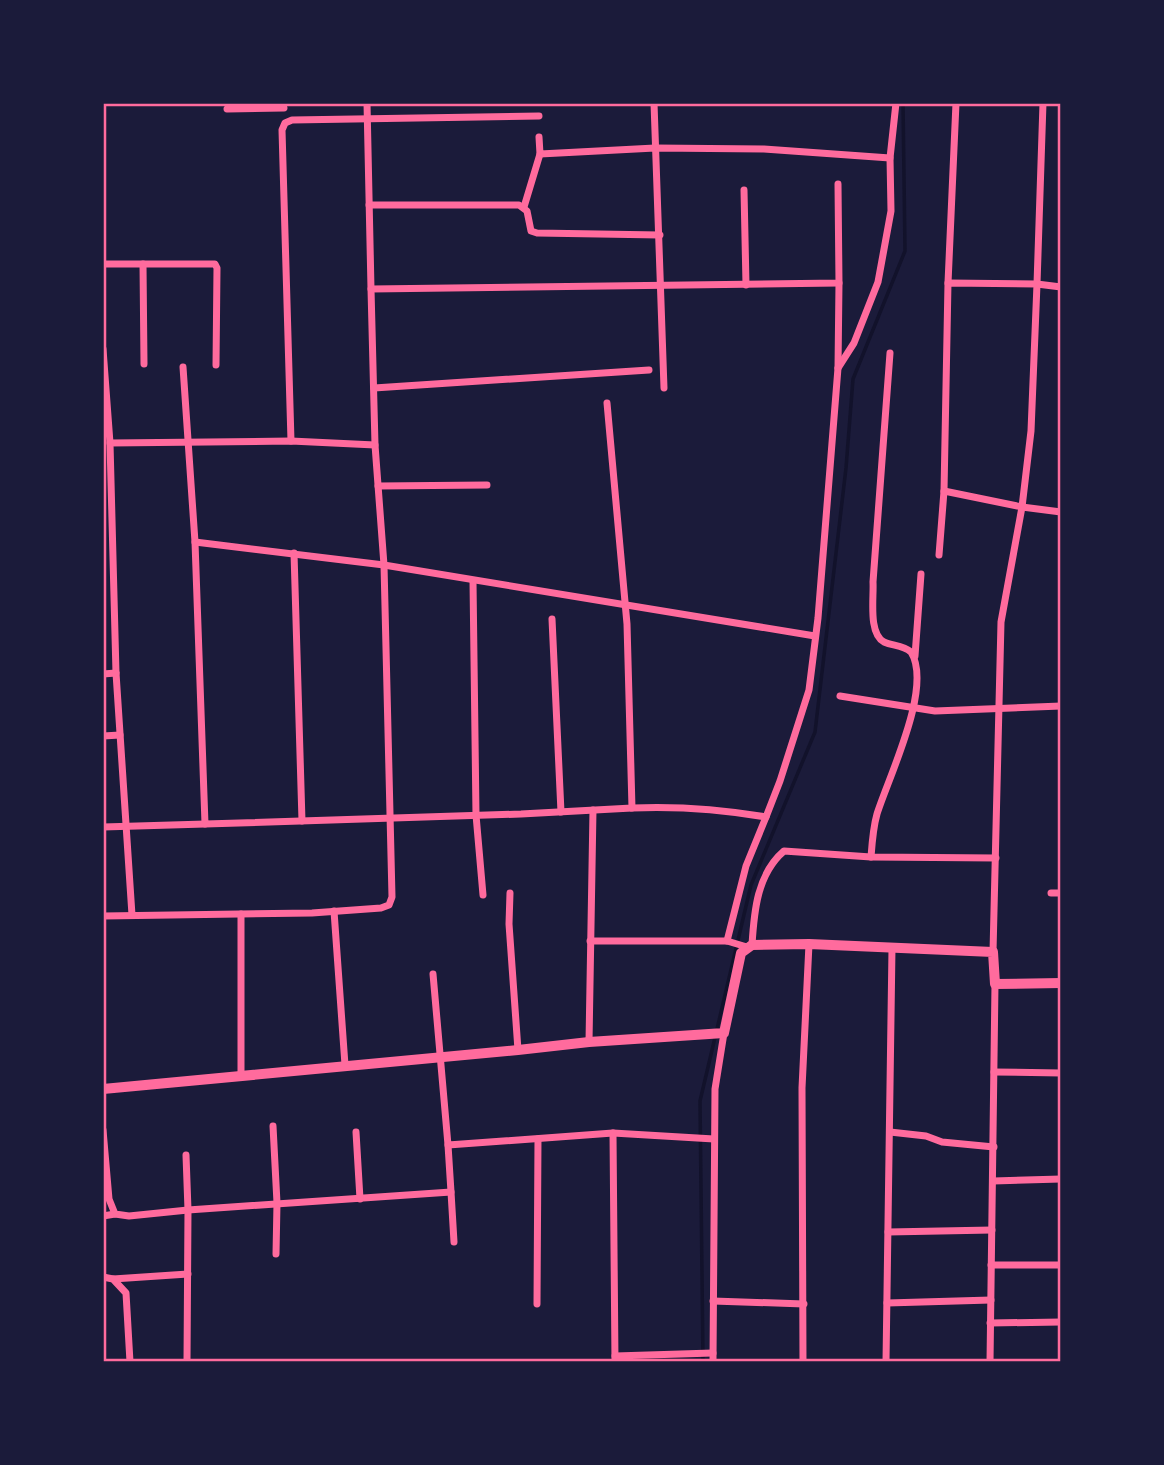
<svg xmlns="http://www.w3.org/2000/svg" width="1164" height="1465" font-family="Barlow,sans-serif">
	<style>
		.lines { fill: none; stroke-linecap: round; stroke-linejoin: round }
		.stream { stroke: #12122b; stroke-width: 3.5 }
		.minor { stroke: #ff6b9d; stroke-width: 7 }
		.secondary { stroke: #ff6b9d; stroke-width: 10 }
		.neatline { fill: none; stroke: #ff6b9d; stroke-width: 2.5 }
	</style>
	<rect width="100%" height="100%" fill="#1b1b3a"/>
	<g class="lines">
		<polyline class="stream" points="703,1362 700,1101 751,885 815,732 846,468 853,379 905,251 903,103"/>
		<g class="minor">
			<polyline points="367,103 371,289"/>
			<polyline points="654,103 664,388"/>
			<polyline points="1043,103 1037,284 1061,287"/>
			<polyline points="227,109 284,108"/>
			<polyline points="539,137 540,154 655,148 764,149 890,158"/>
			<polyline points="744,190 746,285"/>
			<polyline points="369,205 519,205 527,211 531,231 537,233 660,235"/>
			<polyline points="524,207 540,154"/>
			<polyline points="103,264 143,264 144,364"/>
			<polyline points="143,264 215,264 217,268 216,365"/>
			<polyline points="948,283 956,103"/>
			<polyline points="103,349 110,443"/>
			<polyline points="183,367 195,542 205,824 521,814 632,808 627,624 607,403"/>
			<polyline points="838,368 854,343 878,282 891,211 890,158 896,103"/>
			<polyline points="374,388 649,370"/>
			<polyline points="291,441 282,130 285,123 292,120 539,116"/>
			<polyline points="378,486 487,485"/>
			<polyline points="944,491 1022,507 1061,512"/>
			<polyline points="195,542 384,565 815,636"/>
			<polyline points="294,553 302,821"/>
			<polyline points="939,555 944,491 948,283 1037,284 1031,431 1022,507 1001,622 993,952"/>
			<polyline points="473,581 476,815 483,895"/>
			<polyline points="552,619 561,812"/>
			<polyline points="915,656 921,574"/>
			<polyline points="103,674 116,673"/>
			<polyline points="840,696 935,711 1061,706"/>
			<polyline points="103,736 120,735"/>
			<path d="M632,808C679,806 719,809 766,817L780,781L809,690L818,618L838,368L839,283"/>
			<polyline points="103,827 205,824"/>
			<path d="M871,857C872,843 873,828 877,814C889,776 933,687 911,652C903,645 893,646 884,642C868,633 874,598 873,582L890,353"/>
			<polyline points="510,893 509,924 518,1050"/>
			<polyline points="1051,893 1061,893"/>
			<polyline points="334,911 345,1065"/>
			<polyline points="241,914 241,1074"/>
			<polyline points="132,915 116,673 110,443 291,441 375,445"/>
			<polyline points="103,916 312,913 381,908 389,905 392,897 384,565 375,445 371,289 839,283 838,184"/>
			<polyline points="590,941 727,941 747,947"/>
			<polyline points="727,941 746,866 766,817"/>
			<path d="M752,945C754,912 757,874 784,851L871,857L996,858"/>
			<polyline points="433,974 448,1145 613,1133 714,1139"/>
			<polyline points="589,1042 593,810"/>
			<polyline points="994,1072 1061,1073"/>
			<polyline points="273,1126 277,1203 276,1254"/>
			<polyline points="103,1130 109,1199 115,1214 129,1216 188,1210 451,1192 448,1145"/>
			<polyline points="356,1132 360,1199"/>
			<polyline points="890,1132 926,1136 942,1142 994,1147"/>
			<polyline points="613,1133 615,1362"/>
			<polyline points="186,1155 188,1210 187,1362"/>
			<polyline points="993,1181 1061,1179"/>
			<polyline points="451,1192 454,1242"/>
			<polyline points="103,1216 115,1214"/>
			<polyline points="888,1232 992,1230"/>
			<polyline points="991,1265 1061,1265"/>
			<polyline points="103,1277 113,1279 126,1293 130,1362"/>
			<polyline points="113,1279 188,1274"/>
			<polyline points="713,1301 804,1304"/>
			<polyline points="887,1303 991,1300"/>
			<polyline points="537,1304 538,1139"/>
			<polyline points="990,1323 1061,1322"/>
			<polyline points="615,1356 713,1353"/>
			<polyline points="713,1362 715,1089 724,1033"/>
			<polyline points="803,1362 802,1088 809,944"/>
			<polyline points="886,1362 892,948"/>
			<polyline points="990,1362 995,984"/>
		</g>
		<polyline class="secondary" points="103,1089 518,1050 589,1042 724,1033 741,953 752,945 809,944 993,952 995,984 1061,983"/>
	</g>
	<rect width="1164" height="1465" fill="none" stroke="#1b1b3a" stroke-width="210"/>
	<rect x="105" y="105" width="954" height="1255" class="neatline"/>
</svg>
